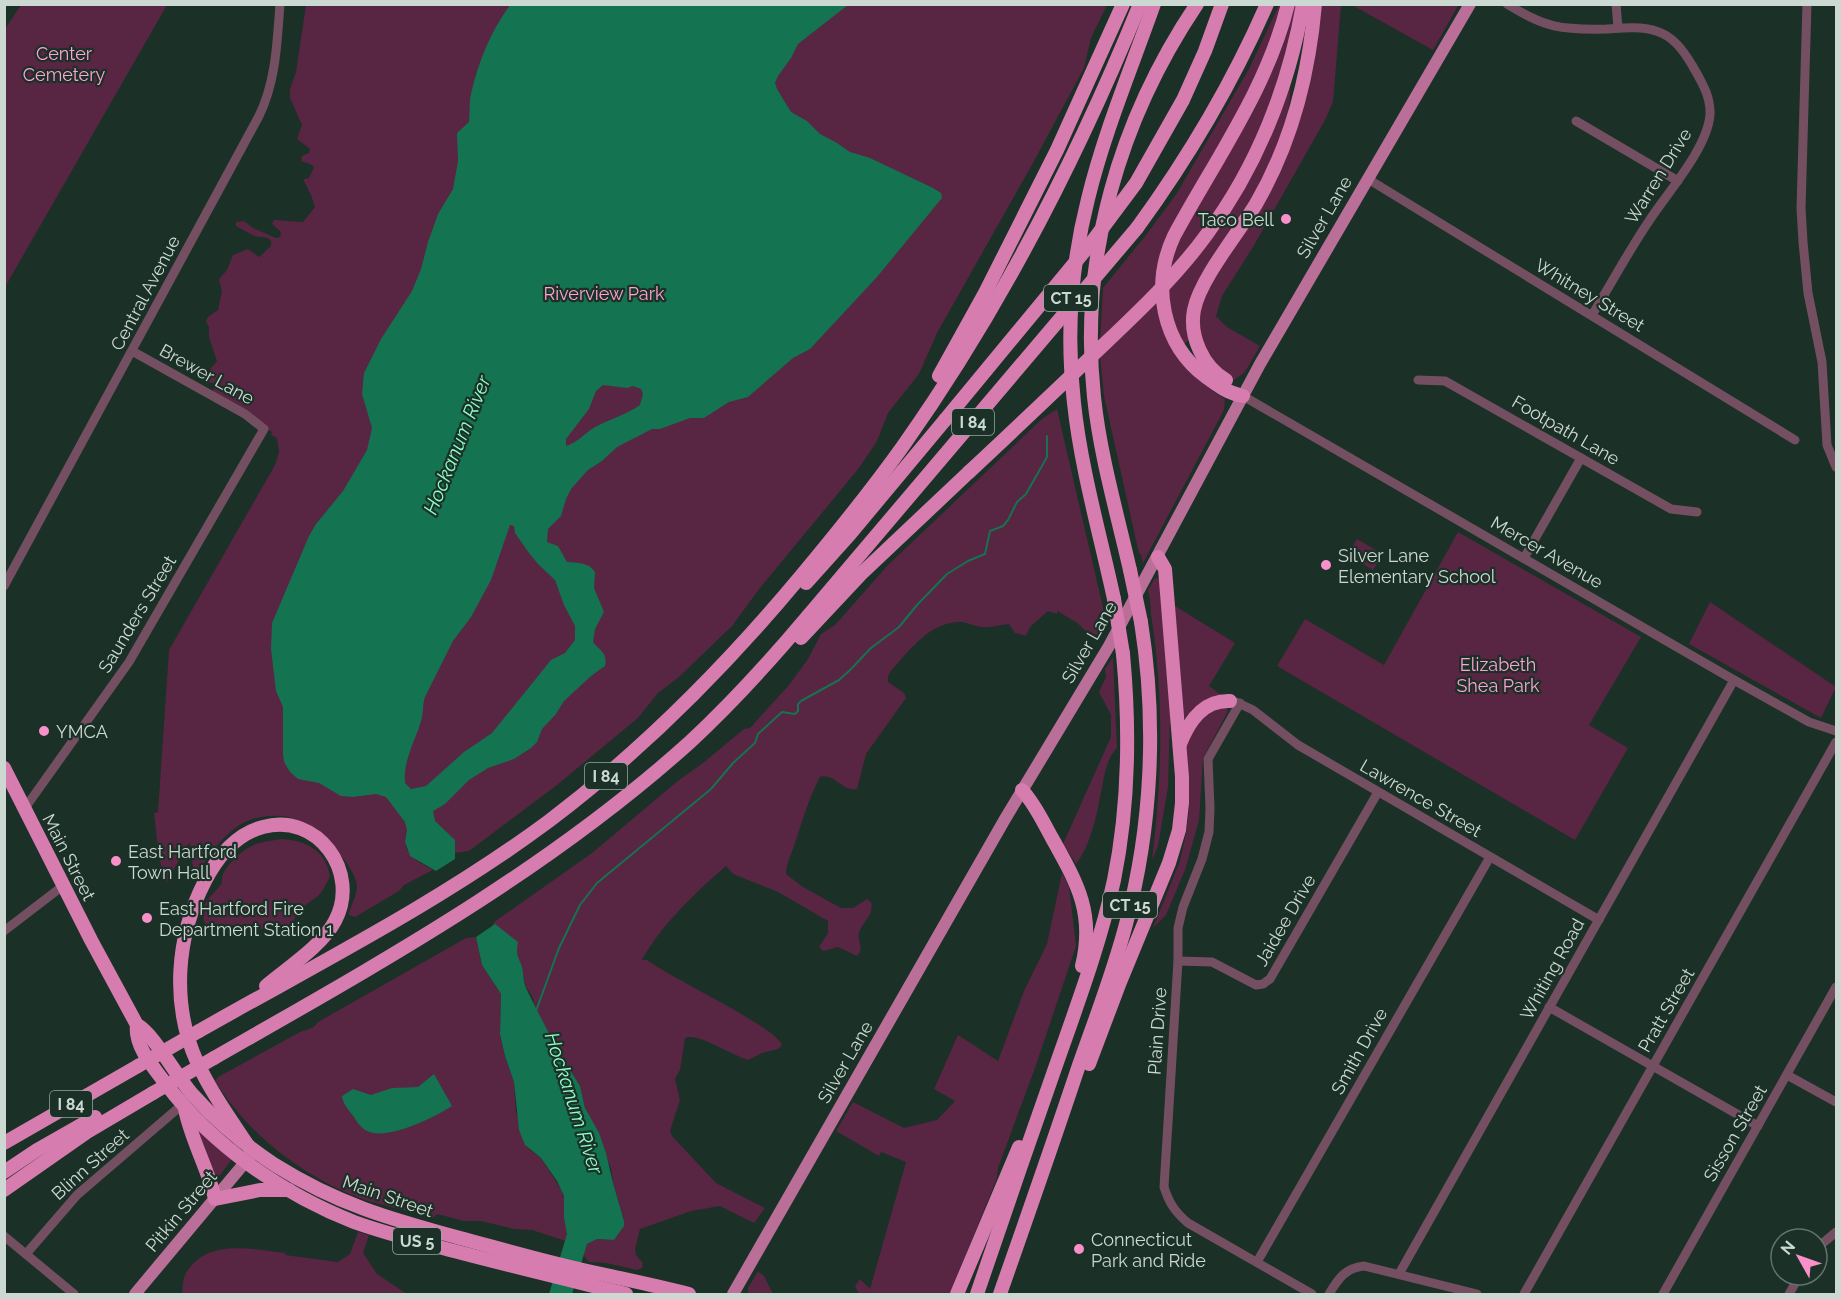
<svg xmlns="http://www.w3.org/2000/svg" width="1841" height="1299" font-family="Raleway,sans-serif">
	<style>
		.green { fill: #582543 }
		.water { fill: #147350; fill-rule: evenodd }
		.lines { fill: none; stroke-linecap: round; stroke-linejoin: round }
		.stream { stroke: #147350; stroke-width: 2 }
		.minor { stroke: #744f62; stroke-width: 9 }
		.major { stroke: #ba6f99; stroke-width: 12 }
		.highway { stroke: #d67cae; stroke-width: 14 }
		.highway-bridge { stroke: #d67cae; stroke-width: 14 }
		.poi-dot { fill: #f990ca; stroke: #1b3026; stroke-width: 2 }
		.labels { text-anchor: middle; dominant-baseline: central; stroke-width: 4.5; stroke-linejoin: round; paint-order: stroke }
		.shield { fill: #1b3026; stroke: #97a69e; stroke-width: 1.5 }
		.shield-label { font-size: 16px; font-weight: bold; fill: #ccd9d2 }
		.park-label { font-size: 18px; fill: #ffa1d4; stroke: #1b3026 }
		.street-label { font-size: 18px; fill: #ccd9d2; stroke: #1b3026 }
		.poi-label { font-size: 18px; fill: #ccd9d2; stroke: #1b3026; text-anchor: start }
		.water-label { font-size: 20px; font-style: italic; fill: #8efdc8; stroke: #1b3026 }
	</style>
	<rect width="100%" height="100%" fill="#1b3026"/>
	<g class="green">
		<polygon points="1459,4 1433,50 1352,5 1353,4"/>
		<polygon points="21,5 167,5 5,287 5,29"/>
		<path d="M306,5H1107L1091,38L1084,68L1033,163L937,333L919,374L888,413L877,441L859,468L760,588L732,626L679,677L658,693L638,718L557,785L469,851L455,853V840L406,835C402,855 418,861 433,870L404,885L399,891L355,917L349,915V912C352,904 357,894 357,886C355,862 313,825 292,818C281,814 263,816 252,819C232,826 216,845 205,862C202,866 203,869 198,873L195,872C190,863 194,854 189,843L166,883L159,857L154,813L158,812L169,650L275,465L279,452L277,438L271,435L272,432L212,393L216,384L208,382L204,376L217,361L209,337V327L206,321L208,317L218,310L222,291L219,279L227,270L233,255L248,249L259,257L271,246V241L268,238L254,236L236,226V222L244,221L253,228L276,238L280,237L281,232L272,224L274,220L303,222L315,207L311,195L304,181V179L309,178L314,167L310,164L301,161L302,156L309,153L310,149L297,139L302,125L290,98V89L296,72Z"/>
		<polygon points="1279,5 1283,5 1274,38 1157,286 1100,341 1103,288 1146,235 1177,193 1250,67"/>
		<path d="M1293,5H1297C1284,80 1256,148 1215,213C1203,233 1185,252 1171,271V262L1183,231L1255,108L1271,73Z"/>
		<polygon points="1321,5 1341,5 1333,102 1325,120 1253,247 1222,296 1216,316 1227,327 1260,346 1245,372 1234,380 1219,369 1200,339 1199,308 1303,108 1315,60"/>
		<path d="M1290,84C1293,127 1263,184 1239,219C1230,234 1212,253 1206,268C1198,291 1195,317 1189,340L1184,344L1173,324L1168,291C1222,230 1264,163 1290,84Z"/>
		<path d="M1158,301C1165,348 1185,374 1225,399L1224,410L1143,563L1140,553L1139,554L1104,396L1100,357Z"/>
		<path d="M1057,409L1104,612C1106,622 1104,628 1097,636H1091L1076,622L1057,611V614L1048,611L1030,627L1026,636L1015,633L1009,624C1000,625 990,628 981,627C975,626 968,623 962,622C930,621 910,650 890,672L888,677V682L904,693L906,698L866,754L857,789C842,792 834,772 820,777C808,800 802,822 794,846C791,855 786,864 786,874L803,887L841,908H853L867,899L871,902C875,915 862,922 859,933C857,942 865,947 857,956L838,947L823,951L819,947L828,933V921L778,892L733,874L726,866C696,892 661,925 642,960H647C669,977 776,1027 782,1045L778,1049L762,1053L748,1060C733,1056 697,1032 685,1038L680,1070L675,1079L680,1100L670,1131L672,1136L716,1183L765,1208L754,1223L720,1206L691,1211L640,1229L635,1249L636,1255L643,1263L642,1268L637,1270L606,1263L590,1262L586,1259L583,1254L587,1244L597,1239L614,1240L624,1221L613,1183L611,1168L585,1108L580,1086L572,1073L560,1061L537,1012L532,996L526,987L521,965L516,955L492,927L494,922L592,853L679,780L703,763L744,729L750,728L789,685L808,659L821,634L835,625L888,565L1043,418Z"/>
		<polygon points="1458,532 1641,637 1589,725 1628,748 1575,840 1277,666 1305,619 1384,665"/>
		<polygon points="1357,539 1383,554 1373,570 1347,555"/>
		<path d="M1155,578L1163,580L1171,684L1168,787L1158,846L1152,860C1162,780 1164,701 1152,621C1150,610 1151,601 1148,590Z"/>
		<polygon points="1710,602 1836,687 1821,718 1689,644"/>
		<polygon points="1175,606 1235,643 1209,686 1221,695 1207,701 1186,720 1183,715"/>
		<path d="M1113,657L1117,748C1105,760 1104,780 1100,797C1096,819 1090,846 1076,864L1063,844L1111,737V715L1099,692L1106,677L1105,669Z"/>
		<polygon points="1225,706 1228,711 1203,758 1199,820 1185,870 1166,915 1153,928 1180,861 1186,833 1189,809 1186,741 1192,730 1210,708"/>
		<path d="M282,839C306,841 325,849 330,876C327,883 323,891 318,896C308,904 294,910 294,924L289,928L270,927L255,930L244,927L231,925L216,931L207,929C198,908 205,902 219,887C223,883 221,879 223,874C229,862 246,846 259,843C266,841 275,840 282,839Z"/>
		<polygon points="1062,873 1069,886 1076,946 1035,1068 998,1168 997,1178 950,1294 859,1294 855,1286 860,1279 870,1289 906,1162 881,1152 879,1156 836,1131 853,1102 904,1128 937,1120 955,1101 934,1089 958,1035 998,1061 1024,991 1047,944"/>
		<path d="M476,937L482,965L501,994L500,1034L505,1056L514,1082L516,1112L529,1149L541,1158L562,1191L565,1201L564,1218L575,1244L532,1230L514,1229L481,1221H464L437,1214L433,1218C428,1218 426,1216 421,1214C413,1211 406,1211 399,1209C389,1206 378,1204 368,1201C306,1179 250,1137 215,1081L218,1077L300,1032L314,1027L318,1022L466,938Z"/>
		<polygon points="199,1131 232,1159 215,1182 197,1132"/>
		<path d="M358,1232L369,1235L363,1253L377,1274L407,1294H182C183,1288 182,1280 186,1273C206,1238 253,1249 285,1253V1255L338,1262L350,1254Z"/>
		<polygon points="758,1271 764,1276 773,1294 748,1294 748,1288"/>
	</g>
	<g class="water">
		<path d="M511,4L848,5L798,44L791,58L778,76L775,83L777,89L791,112L807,121L820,134L837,143L850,152L870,158L933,188L941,193L942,198L877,277L810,349L793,358L748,397L729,402L704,418H690L660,429H652L617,447L602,461L588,470L571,489L566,499L561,516L548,529L547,542L558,546L567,562C578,563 588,562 595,572L594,588L604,612L595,629L593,642C600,651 608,653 605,666L591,676L564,701L556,714L542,729L537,742L531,748L514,759L488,768L469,780L445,804L433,811L435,821L455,840V859L436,871L410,856L405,842L407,830L405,822L386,797L376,794L353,797L341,796L319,783L298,779L290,772L284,762L283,753V707L276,691L271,649L272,623L309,536L316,524L343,491L367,450L372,428L362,394L364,373L381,339L412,291L421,269L428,242L438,214L453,189L458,161L457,133L469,122C470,113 469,103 471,94C478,63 491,30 511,4ZM603,385L627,388L633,386L641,389L643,394L640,405C626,415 610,419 595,427C585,433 577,443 566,446V439L589,409L596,391ZM510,525L514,526L515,533L529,553L538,564L555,580L564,605L575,626V640L565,653L551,660L492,733L464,752L426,786L411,789L405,783C403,760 415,742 421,721C424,713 422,705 425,697L453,641L471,617L491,580Z"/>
		<path d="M495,924L518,942C516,954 517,954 521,964C524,972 523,981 526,988C537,1011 549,1033 561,1056V1061L572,1073L580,1086L585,1108L599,1133L606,1153L613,1183L624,1221V1226L614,1240L597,1239L587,1244L572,1294H549L567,1234L564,1218V1196L557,1181L541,1158L525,1145L519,1130L514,1082L505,1056L500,1034L501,994L482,965L476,937Z"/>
		<path d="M434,1074L452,1106C435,1117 387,1141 367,1131C361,1128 357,1122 354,1117C349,1110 343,1105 342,1096L353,1089L371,1095L392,1088L418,1087Z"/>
	</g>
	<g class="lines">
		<polyline class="stream" points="536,1011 559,948 580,905 597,883 711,789 733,763 755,743 758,734 782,712 795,714 798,711 798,704 801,701 839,680 850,670 871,648 899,627 917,605 947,574 968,561 985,554 990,531 1003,526 1008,520 1017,502 1026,494 1047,457 1047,436"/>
		<g class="minor">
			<path d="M1507,4C1545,28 1562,30 1606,29C1622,28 1641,26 1656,31C1673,36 1683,50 1692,65C1701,81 1711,96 1710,115C1707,149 1667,193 1649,221C1628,252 1611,284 1592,315"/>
			<polyline points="1616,4 1618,28"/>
			<polyline points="1807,4 1801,208 1803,242 1808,293 1822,362 1827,445 1836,467"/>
			<polyline points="1576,121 1678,181"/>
			<polyline points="1368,179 1795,440"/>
			<polyline points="1418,380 1445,381 1671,509 1697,512"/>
			<polyline points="1243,396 1734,680 1809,722 1836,731"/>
			<polyline points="1524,558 1581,458"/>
			<path d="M4,586L259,116C276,81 277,43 280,4"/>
			<polyline points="1236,702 1253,710 1298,745 1599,920"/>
			<path d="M1240,703L1208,759L1210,808L1209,832L1202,859L1183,907L1178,928V961L1164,1187C1169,1203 1175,1212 1188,1223L1312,1294"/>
			<polyline points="25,808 129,662 264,429 245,414 132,351"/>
			<polyline points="4,931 64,885"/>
			<polyline points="1178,961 1212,962 1256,985 1263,984 1270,979 1378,792"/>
			<polyline points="1549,1007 1758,1126"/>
			<polyline points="1787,1075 1836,1102"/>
			<polyline points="4,1236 74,1294"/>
			<polyline points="1817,1248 1836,1232"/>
			<polyline points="26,1254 77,1195 183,1104"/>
			<polyline points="1257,1262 1490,857"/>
			<polyline points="1399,1274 1734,680"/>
			<path d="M1329,1294C1338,1279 1345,1268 1364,1266L1477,1294"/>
			<polyline points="1524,1294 1836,742"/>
			<polyline points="1663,1294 1836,987"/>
			<polyline points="1789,1294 1800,1275"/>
		</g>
		<g class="major">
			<polyline points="135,1294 252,1154"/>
			<polyline points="733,1294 1005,819 1109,646 1260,364 1470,4"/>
		</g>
		<g class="highway">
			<path d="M1137,228C1188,158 1232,84 1267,4"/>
			<polyline points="939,376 985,293 1057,150 1123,4"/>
			<path d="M1226,380C1203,367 1189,336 1194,310C1200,279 1239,232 1256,204C1292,142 1309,75 1315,4"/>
			<path d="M1243,396C1228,393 1218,386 1206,377C1162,344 1151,285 1174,236C1215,160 1267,89 1288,4"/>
			<path d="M1130,570C1117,513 1100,455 1094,397C1079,257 1119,120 1197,4"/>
			<polyline points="806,583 850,534 945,420"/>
			<path d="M1114,599C1100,534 1081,469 1074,403C1066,334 1071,266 1088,199C1104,133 1131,69 1154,4"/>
			<polyline points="801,638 861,574 969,472"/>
			<path d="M1180,744C1189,721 1203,700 1230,701"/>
			<path d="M4,768L91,940L137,1025C134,1046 154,1068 166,1084C213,1146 283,1194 354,1222C387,1234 421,1242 454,1251C511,1266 569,1280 626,1294"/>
			<path d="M1022,790C1035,804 1043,822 1052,838C1077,883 1095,913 1082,966"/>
			<path d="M137,1025C152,1031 178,1079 193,1095C217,1122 245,1145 275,1165C337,1204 390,1219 460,1238C501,1249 542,1261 583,1270C619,1278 654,1285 689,1294"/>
			<path d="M199,1031C317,964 440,902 549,821C643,750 726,666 801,576C836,534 871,491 903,446C999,310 1077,159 1140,4"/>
			<path d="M214,1058C380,963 547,871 690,742C732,703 771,660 808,616"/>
			<polyline points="1089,1064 1120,982 1169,863 1179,830 1182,803 1182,777 1165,569 1158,557"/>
			<path d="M185,1109C191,1140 208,1168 215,1199L260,1190H289"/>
			<polyline points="4,1143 138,1066"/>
			<path d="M249,1147C231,1120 211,1092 197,1062C171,1004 176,937 205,881C217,858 236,834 263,827C317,812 361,872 335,921C322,946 287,968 266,986"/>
			<polyline points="4,1172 37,1150 95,1117"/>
			<polyline points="4,1190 87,1132 153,1093"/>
			<polyline points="957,1294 1019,1147"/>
			<path d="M977,1294C1002,1220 1028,1145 1054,1071C1076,1008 1100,945 1114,880C1129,806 1130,729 1123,654"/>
			<path d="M1000,1294C1026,1220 1052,1146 1077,1071C1094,1022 1113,974 1126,924C1152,826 1157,722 1141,622"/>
		</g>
		<g class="highway-bridge">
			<polyline points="945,420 1092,242 1136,183 1183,100 1205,51 1222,4"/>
			<path d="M969,472C1011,433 1053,393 1095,353C1135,315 1175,278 1207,234C1257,167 1289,86 1303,4"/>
			<polyline points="1130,570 1141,622"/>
			<polyline points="1114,599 1123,654"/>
			<polyline points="808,616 1137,228"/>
			<polyline points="138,1066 199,1031"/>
			<polyline points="153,1093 214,1058"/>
		</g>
	</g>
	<g class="poi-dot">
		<circle cx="1286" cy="219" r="6"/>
		<circle cx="1326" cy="565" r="6"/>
		<circle cx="44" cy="731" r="6"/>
		<circle cx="116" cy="861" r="6"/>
		<circle cx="147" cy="918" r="6"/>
		<circle cx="1079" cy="1249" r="6"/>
	</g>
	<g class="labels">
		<g class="shield">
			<rect x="1044" y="285" width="54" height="26" rx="4.5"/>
			<rect x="952" y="409" width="42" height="26" rx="4.5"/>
			<rect x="585" y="763" width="42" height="26" rx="4.5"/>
			<rect x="1103" y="892" width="54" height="26" rx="4.5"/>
			<rect x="50" y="1091" width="42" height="26" rx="4.5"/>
			<rect x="393" y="1228" width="48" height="26" rx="4.5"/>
		</g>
		<g class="shield-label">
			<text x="1071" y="298">CT 15</text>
			<text x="973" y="422">I 84</text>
			<text x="606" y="776">I 84</text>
			<text x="1130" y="905">CT 15</text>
			<text x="71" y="1104">I 84</text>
			<text x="417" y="1241">US 5</text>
		</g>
		<g class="park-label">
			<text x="64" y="53">Center<tspan x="64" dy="21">Cemetery</tspan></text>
			<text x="604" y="293">Riverview Park</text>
			<text x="1498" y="664">Elizabeth<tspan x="1498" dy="21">Shea Park</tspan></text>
		</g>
		<g class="street-label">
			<text transform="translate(1658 176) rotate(-58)">Warren Drive</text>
			<text transform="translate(1324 217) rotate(-60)">Silver Lane</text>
			<text transform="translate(145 293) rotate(-62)">Central Avenue</text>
			<text transform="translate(1590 295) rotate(31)">Whitney Street</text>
			<text transform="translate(207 374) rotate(29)">Brewer Lane</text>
			<text transform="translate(1566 430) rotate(30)">Footpath Lane</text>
			<text transform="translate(1547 552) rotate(30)">Mercer Avenue</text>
			<text transform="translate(137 614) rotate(-59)">Saunders Street</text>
			<text transform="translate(1089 642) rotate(-60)">Silver Lane</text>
			<text transform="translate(1421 798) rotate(30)">Lawrence Street</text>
			<text transform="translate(69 857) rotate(63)">Main Street</text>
			<text transform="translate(1285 920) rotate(-60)">Jaidee Drive</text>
			<text transform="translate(1552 969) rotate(-61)">Whiting Road</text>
			<text transform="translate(1666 1010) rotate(-60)">Pratt Street</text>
			<text transform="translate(1157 1031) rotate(-86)">Plain Drive</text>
			<text transform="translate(1359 1051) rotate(-61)">Smith Drive</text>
			<text transform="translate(845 1062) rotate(-60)">Silver Lane</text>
			<text transform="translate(1735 1133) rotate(-60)">Sisson Street</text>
			<text transform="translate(90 1164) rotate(-42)">Blinn Street</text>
			<text transform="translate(388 1196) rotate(19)">Main Street</text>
			<text transform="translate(181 1211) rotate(-50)">Pitkin Street</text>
		</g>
		<g class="poi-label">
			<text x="1274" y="219" text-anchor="end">Taco Bell</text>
			<text x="1338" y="555">Silver Lane<tspan x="1338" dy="21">Elementary School</tspan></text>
			<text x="56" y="731">YMCA</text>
			<text x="128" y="851">East Hartford<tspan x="128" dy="21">Town Hall</tspan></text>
			<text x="159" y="908">East Hartford Fire<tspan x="159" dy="21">Department Station 1</tspan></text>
			<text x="1091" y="1239">Connecticut<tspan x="1091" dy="21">Park and Ride</tspan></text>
		</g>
		<g class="water-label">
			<text transform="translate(457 445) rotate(-68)">Hockanum River</text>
			<text transform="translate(574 1103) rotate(72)">Hockanum River</text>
		</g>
	</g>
	<rect width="1841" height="1299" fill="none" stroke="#ccd9d2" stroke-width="12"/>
	<g transform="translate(1799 1257) rotate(310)"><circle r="28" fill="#1b3026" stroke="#62746b" stroke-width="1.5"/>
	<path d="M0-4.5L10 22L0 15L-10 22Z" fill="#f990ca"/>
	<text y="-9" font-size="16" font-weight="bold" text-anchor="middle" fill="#ccd9d2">N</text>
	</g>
</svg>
